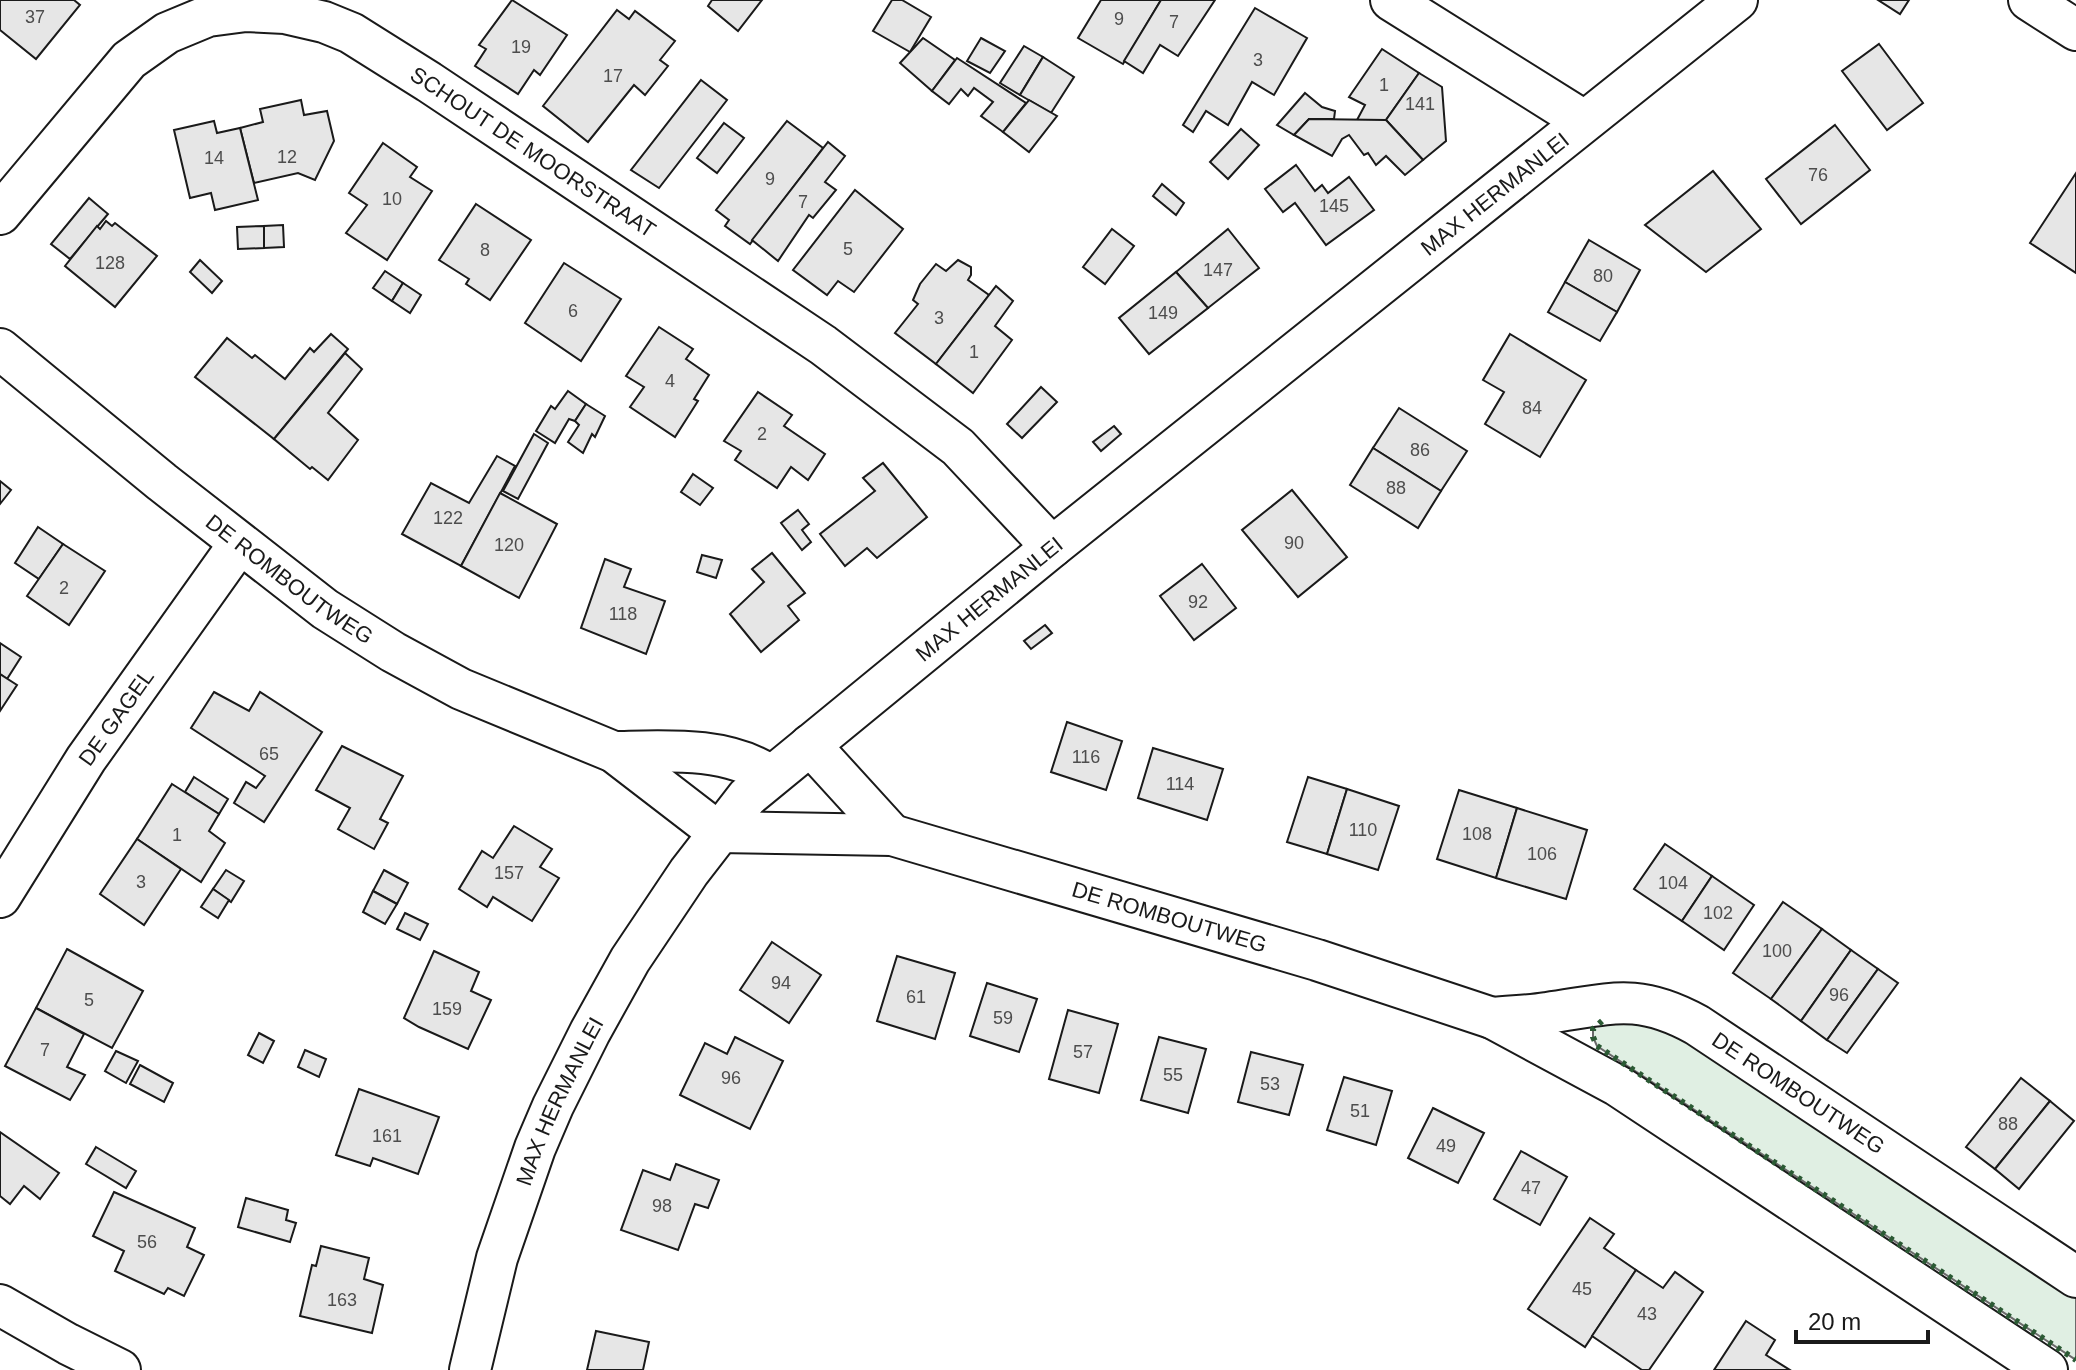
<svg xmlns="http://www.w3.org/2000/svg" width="2076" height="1370" font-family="Helvetica,sans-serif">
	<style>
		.green { fill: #e0efe3; stroke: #6a6a6a; stroke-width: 2 }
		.building { fill: #e6e6e6; stroke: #1a1a1a; stroke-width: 2 }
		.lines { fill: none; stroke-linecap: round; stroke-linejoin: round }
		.street-casing { stroke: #1a1a1a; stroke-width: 44 }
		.street { stroke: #fff; stroke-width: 40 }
		.hedge { stroke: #2b5a34; stroke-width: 6; stroke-dasharray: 4 6; stroke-linecap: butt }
		.labels { text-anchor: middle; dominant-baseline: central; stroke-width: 6; stroke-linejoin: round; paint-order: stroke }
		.number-label { font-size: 18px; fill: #4d4d4d }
		.street-label { font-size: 22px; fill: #1a1a1a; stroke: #fff }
	</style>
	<rect width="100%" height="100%" fill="#fff"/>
	<polygon class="green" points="1600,1021 1659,1023 2076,1293 2076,1360 1597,1046 1593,1037 1593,1029"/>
	<g class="building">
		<polygon points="0,0 74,0 80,5 36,59 0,30"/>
		<polygon points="512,0 567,35 540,75 534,70 518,94 475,66 486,49 479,45"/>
		<polygon points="712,0 762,0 738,31 708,6"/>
		<polygon points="892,0 902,0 931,17 910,52 873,31"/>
		<polygon points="1101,0 1161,0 1123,64 1078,38"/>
		<polygon points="1161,0 1215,0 1178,56 1160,45 1143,73 1124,61"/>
		<polygon points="1878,0 1909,0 1900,14"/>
		<polygon points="1255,8 1307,38 1274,95 1252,82 1228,125 1206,111 1193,132 1183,125"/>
		<polygon points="617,10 629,19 635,11 675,41 660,60 668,66 645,95 634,85 588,142 543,106"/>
		<polygon points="923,38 955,60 932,91 900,63"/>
		<polygon points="981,38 1005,51 990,73 967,61"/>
		<polygon points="1879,44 1923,103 1887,130 1842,71"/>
		<polygon points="1024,46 1043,57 1020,95 1000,83"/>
		<polygon points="1382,49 1419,73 1386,120 1357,120 1365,105 1349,97"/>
		<polygon points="1043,57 1074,77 1051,113 1020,95"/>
		<polygon points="957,58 1026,103 1003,132 981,116 993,102 974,88 968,96 961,89 949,104 932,91"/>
		<polygon points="1419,73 1442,87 1446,141 1423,160 1386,120"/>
		<polygon points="701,80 727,100 659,188 631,170"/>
		<polygon points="1305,93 1322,107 1335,111 1334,119 1309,119 1294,135 1277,125"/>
		<polygon points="301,100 304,115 327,111 334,141 315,180 298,173 254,183 240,128 263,122 260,109"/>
		<polygon points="1029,100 1057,116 1029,152 1003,132"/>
		<polygon points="1309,119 1386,120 1423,160 1405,175 1386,156 1376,165 1368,153 1364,155 1349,135 1342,139 1332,156 1294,135"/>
		<polygon points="214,121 217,133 240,128 258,200 215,210 211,193 190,198 174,130"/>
		<polygon points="787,121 823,148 750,244 725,226 729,220 716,210"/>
		<polygon points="724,123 744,138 717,173 697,158"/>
		<polygon points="1835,125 1870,170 1801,224 1766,179"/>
		<polygon points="1241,129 1259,145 1228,179 1210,162"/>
		<polygon points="828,142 845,156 825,182 836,190 813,218 809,215 778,261 752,240"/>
		<polygon points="383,143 417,167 410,177 432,191 387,260 346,233 367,205 349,193"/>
		<polygon points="1296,165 1315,191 1322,185 1328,193 1349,177 1374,210 1326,245 1295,203 1283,212 1265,189"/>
		<polygon points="1713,171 1761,229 1706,272 1645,225"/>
		<polygon points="2076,173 2076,273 2030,243"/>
		<polygon points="1162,184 1184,203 1176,215 1153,196"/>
		<polygon points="855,190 903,229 854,292 838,281 827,295 793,270"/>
		<polygon points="89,198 108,214 70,259 51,244"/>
		<polygon points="476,204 531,240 490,300 466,284 469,279 439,260"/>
		<polygon points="106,221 112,226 115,223 157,256 115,307 65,266 97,226 100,229"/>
		<polygon points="283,225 284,247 264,248 264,226"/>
		<polygon points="264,226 264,248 238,249 237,227"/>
		<polygon points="1112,229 1134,246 1105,284 1083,267"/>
		<polygon points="1228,229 1259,268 1208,308 1176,272"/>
		<polygon points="1589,240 1640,270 1617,312 1565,282"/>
		<polygon points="200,260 222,281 212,293 190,272"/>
		<polygon points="958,260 971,267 971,275 968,280 989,295 936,364 895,333 918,304 913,300 920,284 936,264 946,271"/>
		<polygon points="564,263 621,299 581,361 525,323"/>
		<polygon points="385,271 403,283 392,301 373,288"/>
		<polygon points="1176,272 1208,308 1149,354 1119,318"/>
		<polygon points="1565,282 1617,312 1600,341 1548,312"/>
		<polygon points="403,283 421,295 410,313 392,301"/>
		<polygon points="996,286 1013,301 995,326 1012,340 973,393 936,364"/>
		<polygon points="659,327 693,349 686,359 709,375 694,399 698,401 675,437 630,407 644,387 626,376"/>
		<polygon points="331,334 348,349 274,439 195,377 227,338 252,358 255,355 285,379 310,348 314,352"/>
		<polygon points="1510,334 1586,380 1540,457 1485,424 1504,392 1483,380"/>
		<polygon points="345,353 362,369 328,413 358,440 328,480 312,467 310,469 274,439"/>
		<polygon points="1041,387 1057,402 1022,438 1007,424"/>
		<polygon points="568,391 586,404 575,421 569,419 555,443 536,431 551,406 555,409"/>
		<polygon points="758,392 792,415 784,426 825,454 808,480 791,467 777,488 735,460 741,451 724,441"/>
		<polygon points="586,404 605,416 595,437 592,434 583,453 568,442 579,425 575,421"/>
		<polygon points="1399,408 1467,451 1441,491 1373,448"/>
		<polygon points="1114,426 1121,434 1101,451 1093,442"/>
		<polygon points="534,434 548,443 518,499 503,491"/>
		<polygon points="1373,448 1441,491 1418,528 1350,485"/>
		<polygon points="497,456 515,466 461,566 402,534 431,483 469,503"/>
		<polygon points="883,463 927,517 877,558 867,548 845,566 820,534 875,491 863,478"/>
		<polygon points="693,474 713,488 700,505 681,492"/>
		<polygon points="0,481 11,490 0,504"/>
		<polygon points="1292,490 1347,557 1298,597 1242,530"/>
		<polygon points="500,493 557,524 519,598 461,566"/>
		<polygon points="798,510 809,524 802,530 811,542 802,550 781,523"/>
		<polygon points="38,527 63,544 39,579 15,563"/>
		<polygon points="63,544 105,571 69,625 27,596"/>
		<polygon points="772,553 805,593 788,606 799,620 761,652 730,614 764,582 752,569"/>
		<polygon points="702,555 722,560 716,578 697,572"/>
		<polygon points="605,559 631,569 624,587 665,601 646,654 581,628"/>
		<polygon points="1202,564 1236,608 1194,640 1160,596"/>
		<polygon points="1045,625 1052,633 1031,649 1024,641"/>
		<polygon points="0,643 21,657 7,679 0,674"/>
		<polygon points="0,674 17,685 0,711"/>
		<polygon points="214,692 249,711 260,692 322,732 264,822 234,803 246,782 256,788 265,776 191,728"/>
		<polygon points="1067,722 1122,741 1106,790 1051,772"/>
		<polygon points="342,746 403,776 380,819 388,823 374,849 338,829 350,808 316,790"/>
		<polygon points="1153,748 1223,769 1207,820 1138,798"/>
		<polygon points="194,777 228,799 219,814 185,792"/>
		<polygon points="1308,777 1347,789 1327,854 1287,842"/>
		<polygon points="172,784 219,814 209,831 225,843 201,882 137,839"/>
		<polygon points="1347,789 1399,806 1378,870 1327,854"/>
		<polygon points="1459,790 1517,808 1496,878 1437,859"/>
		<polygon points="1517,808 1587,830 1566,899 1496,878"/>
		<polygon points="514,826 552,849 540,867 559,878 532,921 493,897 487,907 459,889 482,851 493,858"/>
		<polygon points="137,839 181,869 144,925 100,894"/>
		<polygon points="1665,844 1712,876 1682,921 1634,889"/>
		<polygon points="226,870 244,881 231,902 213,889"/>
		<polygon points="384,870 408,883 397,904 373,891"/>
		<polygon points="1712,876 1754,905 1724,950 1682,921"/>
		<polygon points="213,889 229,900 218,918 201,907"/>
		<polygon points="373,891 397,904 385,924 363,912"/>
		<polygon points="1783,902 1822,929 1771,999 1733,973"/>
		<polygon points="405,913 428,924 420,940 397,929"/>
		<polygon points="1822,929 1851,950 1801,1021 1771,999"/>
		<polygon points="772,942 821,975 789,1023 740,990"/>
		<polygon points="67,949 143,991 112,1048 36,1008"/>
		<polygon points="1851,950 1878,969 1827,1040 1801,1021"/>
		<polygon points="434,951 479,972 471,991 491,1000 468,1049 419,1027 404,1018"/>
		<polygon points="897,956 955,973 935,1039 877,1021"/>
		<polygon points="1878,969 1898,983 1847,1053 1827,1040"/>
		<polygon points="987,983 1037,999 1019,1052 970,1036"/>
		<polygon points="36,1008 84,1034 67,1067 85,1075 70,1100 5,1066"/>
		<polygon points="1068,1010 1118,1024 1099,1093 1049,1079"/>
		<polygon points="259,1033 274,1041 263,1063 248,1055"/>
		<polygon points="735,1037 783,1061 750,1129 680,1095 705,1043 727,1054"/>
		<polygon points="1159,1037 1206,1049 1188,1113 1141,1100"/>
		<polygon points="305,1050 326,1059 319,1077 298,1067"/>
		<polygon points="116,1051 138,1061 126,1083 105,1071"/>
		<polygon points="1251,1052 1303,1065 1289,1115 1238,1102"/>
		<polygon points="140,1065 173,1083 164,1102 130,1084"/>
		<polygon points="1344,1077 1392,1091 1376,1145 1327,1130"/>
		<polygon points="2021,1078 2050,1101 1995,1169 1966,1147"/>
		<polygon points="359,1089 439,1117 418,1174 373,1158 370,1166 336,1155"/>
		<polygon points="2050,1101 2074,1121 2019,1189 1995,1169"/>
		<polygon points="1433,1108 1484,1133 1458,1183 1408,1158"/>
		<polygon points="0,1132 59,1173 40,1199 24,1186 10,1204 0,1196"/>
		<polygon points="96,1147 136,1171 126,1188 86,1164"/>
		<polygon points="1521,1151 1567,1177 1540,1225 1494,1199"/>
		<polygon points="676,1164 719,1180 708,1208 695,1204 678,1250 621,1230 643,1170 670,1180"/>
		<polygon points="114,1192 195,1228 187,1247 204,1255 184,1296 168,1288 164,1294 115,1271 124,1251 93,1236"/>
		<polygon points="246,1198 288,1210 286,1220 296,1223 290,1242 238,1227"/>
		<polygon points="1590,1218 1614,1234 1604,1248 1636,1270 1585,1347 1528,1309"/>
		<polygon points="321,1246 369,1258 364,1279 383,1285 372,1333 300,1316 312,1265 316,1266"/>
		<polygon points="1636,1270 1663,1288 1675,1272 1703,1292 1649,1370 1642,1370 1592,1336"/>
		<polygon points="1746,1321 1775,1340 1766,1355 1790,1370 1714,1370"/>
		<polygon points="596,1331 649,1342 643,1370 587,1370"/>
	</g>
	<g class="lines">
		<g class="street-casing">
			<g id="street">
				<polyline points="1391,0 1584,121"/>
				<polyline points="2029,0 2076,30"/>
				<path id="s1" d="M0,214L129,60L167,33L208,16L246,11L285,13L324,22L351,33L429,82L823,345L958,447L1052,547"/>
				<path id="s2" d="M0,349L162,482L325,609L393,652L461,689L614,752L718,832L892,835L1317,960L1492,1018L1618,1086L2047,1370"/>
				<polyline points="810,745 892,835"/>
				<path d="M614,752C666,751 726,746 771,776"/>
				<path id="s3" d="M0,897L86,759L239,544"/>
				<path id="s4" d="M1492,1018C1510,1016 1529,1016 1547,1013C1611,1004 1637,992 1697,1025L2076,1277"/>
				<polyline points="0,1305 68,1344 120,1370"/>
				<path id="s5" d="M470,1370L497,1258L535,1148L553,1106L590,1032L630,960L689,872L747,797L1052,547L1737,0"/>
			</g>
		</g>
		<use href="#street" class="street"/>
		<polyline class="hedge" points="1602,1021 1593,1029 1593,1037 1597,1046 2076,1360"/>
	</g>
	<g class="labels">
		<g class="number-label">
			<text x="35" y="17">37</text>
			<text x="1119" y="19">9</text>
			<text x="1174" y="22">7</text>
			<text x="521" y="47">19</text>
			<text x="1258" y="60">3</text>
			<text x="613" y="76">17</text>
			<text x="1384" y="85">1</text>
			<text x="1420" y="104">141</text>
			<text x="287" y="157">12</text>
			<text x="214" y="158">14</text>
			<text x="1818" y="175">76</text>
			<text x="770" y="179">9</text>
			<text x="392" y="199">10</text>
			<text x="803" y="202">7</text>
			<text x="1334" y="206">145</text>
			<text x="848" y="249">5</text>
			<text x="485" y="250">8</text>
			<text x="110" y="263">128</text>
			<text x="1218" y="270">147</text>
			<text x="1603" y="276">80</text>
			<text x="573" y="311">6</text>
			<text x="1163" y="313">149</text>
			<text x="939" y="318">3</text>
			<text x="974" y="352">1</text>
			<text x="670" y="381">4</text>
			<text x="1532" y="408">84</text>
			<text x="762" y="434">2</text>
			<text x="1420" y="450">86</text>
			<text x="1396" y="488">88</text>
			<text x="448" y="518">122</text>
			<text x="1294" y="543">90</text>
			<text x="509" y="545">120</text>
			<text x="64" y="588">2</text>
			<text x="1198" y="602">92</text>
			<text x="623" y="614">118</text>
			<text x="269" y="754">65</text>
			<text x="1086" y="757">116</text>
			<text x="1180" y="784">114</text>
			<text x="1363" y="830">110</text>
			<text x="1477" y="834">108</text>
			<text x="177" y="835">1</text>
			<text x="1542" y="854">106</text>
			<text x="509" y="873">157</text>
			<text x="141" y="882">3</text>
			<text x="1673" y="883">104</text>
			<text x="1718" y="913">102</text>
			<text x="1777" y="951">100</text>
			<text x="781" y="983">94</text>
			<text x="1839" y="995">96</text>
			<text x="916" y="997">61</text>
			<text x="89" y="1000">5</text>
			<text x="447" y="1009">159</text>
			<text x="1003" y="1018">59</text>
			<text x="45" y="1050">7</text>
			<text x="1083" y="1052">57</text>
			<text x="1173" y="1075">55</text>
			<text x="731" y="1078">96</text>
			<text x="1270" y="1084">53</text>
			<text x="1360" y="1111">51</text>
			<text x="2008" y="1124">88</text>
			<text x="387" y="1136">161</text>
			<text x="1446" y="1146">49</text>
			<text x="1531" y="1188">47</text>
			<text x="662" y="1206">98</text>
			<text x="147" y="1242">56</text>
			<text x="1582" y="1289">45</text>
			<text x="342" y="1300">163</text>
			<text x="1647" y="1314">43</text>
		</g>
		<g class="street-label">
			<text stroke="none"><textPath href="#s1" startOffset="656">SCHOUT DE MOORSTRAAT</textPath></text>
			<text stroke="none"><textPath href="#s5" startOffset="1604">MAX HERMANLEI</textPath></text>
			<text stroke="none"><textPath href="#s2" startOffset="370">DE ROMBOUTWEG</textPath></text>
			<text stroke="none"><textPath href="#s5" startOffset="956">MAX HERMANLEI</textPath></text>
			<text stroke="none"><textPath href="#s3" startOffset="214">DE GAGEL</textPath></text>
			<text stroke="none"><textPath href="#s2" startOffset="1334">DE ROMBOUTWEG</textPath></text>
			<text stroke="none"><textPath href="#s4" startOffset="332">DE ROMBOUTWEG</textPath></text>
			<text stroke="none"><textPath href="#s5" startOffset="284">MAX HERMANLEI</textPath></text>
		</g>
	</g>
	<path d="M1796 1330v12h132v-12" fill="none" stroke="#1a1a1a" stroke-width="4"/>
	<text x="1808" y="1330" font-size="24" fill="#1a1a1a" stroke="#ffffff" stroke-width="6" paint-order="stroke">20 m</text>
</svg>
